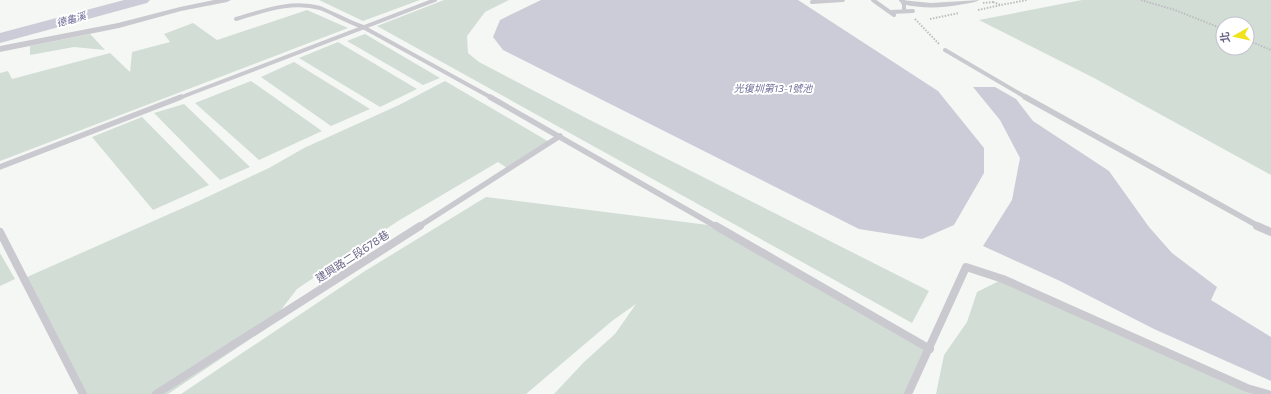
<svg xmlns="http://www.w3.org/2000/svg" width="1271" height="394" font-family="Commissioner,'Noto Sans TC',sans-serif">
	<style>
		.green { fill: #d2ddd6; fill-rule: evenodd }
		.water { fill: #cbccd7 }
		.lines { fill: none; stroke-linecap: round; stroke-linejoin: round }
		.river { fill: #cbccd7; fill-rule: evenodd }
		.path { stroke: #bebdc2; stroke-width: 2; stroke-dasharray: 1.5 1.5; stroke-linecap: butt }
		.lane-far2 { stroke: #cac9cf; stroke-width: 4 }
		.lane-far1 { stroke: #cac9cf; stroke-width: 5.5 }
		.lane { stroke: #cac9cf; stroke-width: 8 }
		.street { fill: #cac9cf; fill-rule: evenodd }
		.lane-bridge { stroke: #cac9cf; stroke-width: 4 }
		.labels { text-anchor: middle; dominant-baseline: central; stroke-width: 4; stroke-linejoin: round; paint-order: stroke }
		.far-water-label { font-size: 10px; font-style: italic; fill: #6e6f99; stroke: #fff }
		.street-label { font-size: 11px; fill: #696487; stroke: #fff }
	</style>
	<rect width="100%" height="100%" fill="#f5f7f4"/>
	<g class="green">
		<polygon points="319,0 420,0 363,21"/>
		<polygon points="444,0 509,0 485,12 467,36 468,53 479,62 588,119 929,291 912,323 377,26"/>
		<path d="M1082,0H1271V175L1094,78L979,20ZM1223,24H1247V48H1223Z"/>
		<polygon points="307,10 348,28 0,161 0,73 8,71 12,79 110,53 130,72 132,52 170,42 164,34 193,23 217,40"/>
		<polygon points="90,34 105,50 74,47 30,55 30,46"/>
		<polygon points="365,34 440,78 423,85 347,41"/>
		<polygon points="338,42 417,89 380,107 299,58"/>
		<polygon points="294,62 370,109 331,126 261,77"/>
		<polygon points="251,81 322,131 259,160 195,103"/>
		<polygon points="445,81 551,143 510,170 498,162 398,221 297,289 267,328 168,394 79,394 27,277 201,200 269,168 304,148 399,105"/>
		<polygon points="184,104 250,167 220,180 154,113"/>
		<polygon points="142,117 209,185 153,210 92,137"/>
		<polygon points="486,197 716,226 930,349 905,394 554,394 584,362 615,334 636,304 612,321 526,394 181,394 365,271"/>
		<polygon points="0,253 15,279 0,286"/>
		<polygon points="1003,279 1247,388 1253,394 936,394 944,355 967,322 977,292"/>
	</g>
	<g class="water">
		<polygon points="541,0 798,0 938,91 984,148 984,173 954,225 922,239 859,229 503,50 493,37 500,20"/>
		<polygon points="973,87 995,87 1016,99 1033,121 1109,171 1149,227 1172,253 1217,287 1211,300 1271,337 1271,381 1154,329 1060,281 983,246 1012,200 1020,158 1000,120"/>
	</g>
	<g class="lines">
		<polygon class="river" points="124,0 150,0 147,3 0,43 0,33"/>
		<g class="path">
			<polyline points="1141,0 1175,10 1223,29"/>
			<polyline points="993,2 1001,5 1027,0"/>
			<polyline points="983,3 993,2"/>
			<polyline points="978,10 1001,5"/>
			<polyline points="915,19 939,44"/>
			<polyline points="930,19 959,13"/>
			<polyline points="1247,40 1271,50"/>
		</g>
		<g class="lane-far2">
			<polyline points="873,0 894,15"/>
			<polyline points="901,0 904,2 904,9"/>
			<polyline points="812,2 843,0"/>
			<path d="M236,19C263,11 292,0 320,8C335,14 348,22 363,27L492,98"/>
			<polyline points="945,50 1027,98"/>
			<polyline points="179,98 435,0"/>
		</g>
		<g class="lane-far1">
			<polyline points="490,97 717,227"/>
			<polyline points="1025,97 1260,227"/>
			<polyline points="0,167 181,97"/>
			<polyline points="418,227 560,136"/>
		</g>
		<g class="lane">
			<polyline points="716,226 930,349"/>
			<polyline points="1257,226 1271,232"/>
			<polyline points="0,232 83,394"/>
			<polyline points="156,394 420,226"/>
			<polyline points="908,394 966,267 1003,279 1247,388 1268,394"/>
		</g>
		<g class="street">
			<polygon points="214,0 231,0 227,2 181,11 119,28 0,52 0,46 118,23 180,7"/>
			<path d="M901,0L931,3L979,0C975,3 969,3 964,4C943,8 923,9 901,4Z"/>
		</g>
		<polyline class="lane-bridge" points="891,12 913,11"/>
	</g>
	<g class="labels">
		<g class="far-water-label">
			<text transform="translate(71 19) rotate(-15)">德龜溪</text>
			<text x="773" y="88">光復圳第13-1號池</text>
		</g>
		<g class="street-label">
			<text transform="translate(352 256) rotate(-33)">建興路二段678巷</text>
		</g>
	</g>
	<g transform="translate(1235 36) rotate(262)"><circle r="19" fill="#ffffff" stroke="#c3c1cf"/>
	<path d="M0-3L7 15L0 10L-7 15Z" fill="#f0e21b"/>
	<text y="-6" font-size="11" font-weight="bold" text-anchor="middle" fill="#696487">北</text>
	</g>
</svg>
